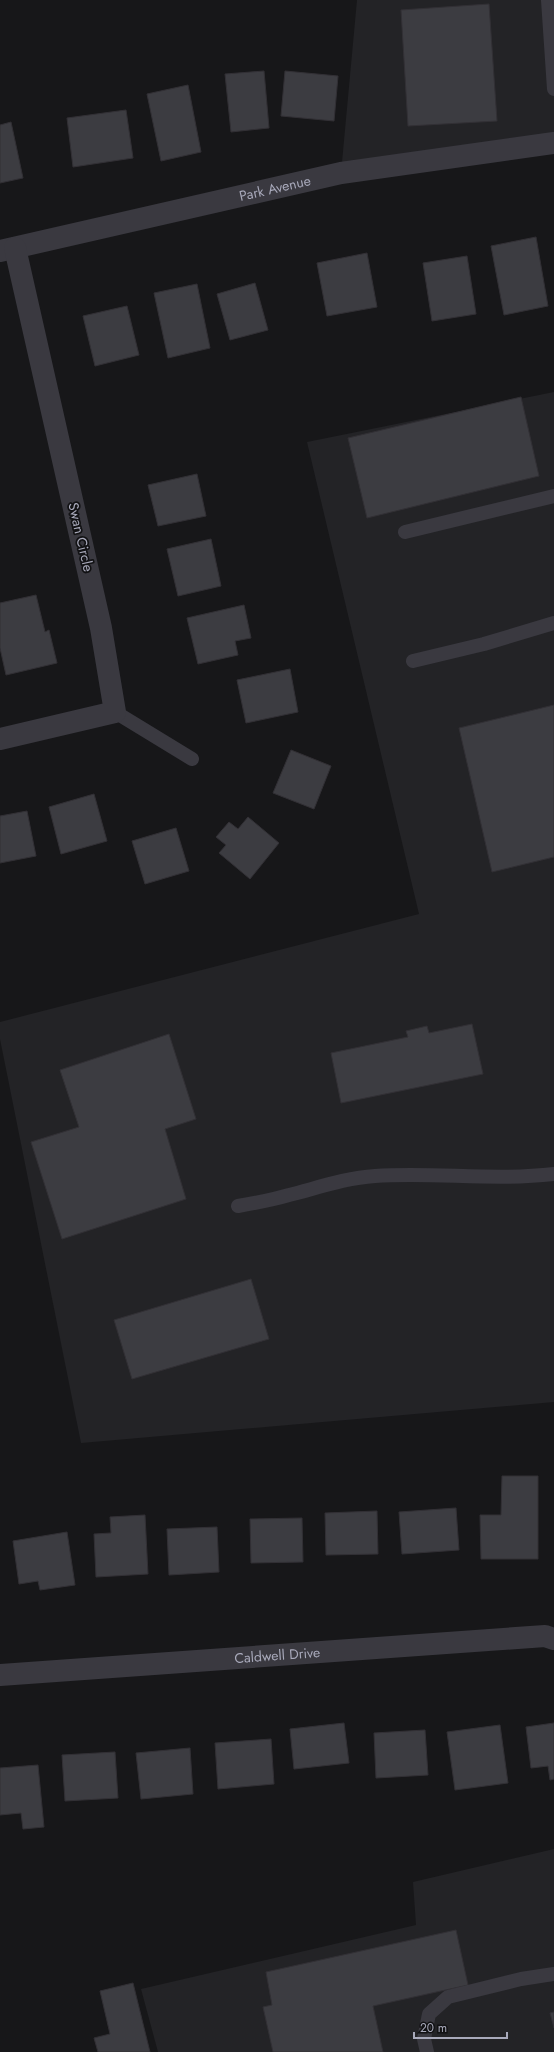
<svg xmlns="http://www.w3.org/2000/svg" width="554" height="2052" font-family="Jost,sans-serif">
	<style>
		.built { fill: #232326 }
		.building { fill: #3c3c41; stroke: #323035 }
		.lines { fill: none; stroke-linecap: round; stroke-linejoin: round }
		.service { stroke: #3a3940; stroke-width: 14 }
		.minor { stroke: #3a3940; stroke-width: 22 }
		.labels { text-anchor: middle; dominant-baseline: central; stroke-width: 3.5; stroke-linejoin: round; paint-order: stroke }
		.street-label { font-size: 14px; fill: #a8a9ba; stroke: #121214 }
	</style>
	<rect width="100%" height="100%" fill="#171719"/>
	<g class="built">
		<polygon points="357,0 554,0 554,143 341,173"/>
		<polygon points="554,392 554,1402 81,1443 0,1039 0,1022 419,914 307,442"/>
		<polygon points="554,1849 554,2052 158,2052 141,1989 416,1925 413,1882"/>
	</g>
	<g class="building">
		<polygon points="489,4 497,121 408,126 401,10"/>
		<polygon points="264,71 269,128 231,132 225,74"/>
		<polygon points="285,71 338,76 334,121 281,116"/>
		<polygon points="188,85 201,152 161,161 147,94"/>
		<polygon points="126,110 133,158 73,167 67,118"/>
		<polygon points="11,122 23,178 0,183 0,125"/>
		<polygon points="536,237 548,306 504,315 491,246"/>
		<polygon points="367,253 377,307 327,316 317,263"/>
		<polygon points="467,256 476,314 432,321 423,263"/>
		<polygon points="255,283 268,330 230,340 217,294"/>
		<polygon points="197,284 210,348 168,358 154,293"/>
		<polygon points="127,306 139,355 95,366 83,316"/>
		<polygon points="521,397 539,476 367,518 348,438"/>
		<polygon points="197,474 206,516 158,526 148,485"/>
		<polygon points="211,539 221,586 178,596 167,549"/>
		<polygon points="36,595 45,632 49,630 57,663 6,675 0,648 0,603"/>
		<polygon points="244,605 251,638 235,641 238,655 198,664 187,618"/>
		<polygon points="290,669 298,712 246,723 237,680"/>
		<polygon points="554,705 554,857 492,872 459,728"/>
		<polygon points="291,750 331,766 314,809 273,793"/>
		<polygon points="94,794 107,841 61,854 49,807"/>
		<polygon points="27,811 36,856 0,863 0,816"/>
		<polygon points="248,817 279,843 250,879 219,853 226,845 216,837 229,822 238,829"/>
		<polygon points="176,828 189,871 145,884 132,841"/>
		<polygon points="472,1024 483,1074 341,1103 331,1053 408,1037 406,1031 427,1026 429,1033"/>
		<polygon points="169,1034 196,1119 165,1129 186,1199 62,1239 31,1142 79,1127 60,1070"/>
		<polygon points="251,1279 269,1339 132,1379 114,1320"/>
		<polygon points="502,1476 538,1476 538,1559 481,1559 480,1515 501,1515"/>
		<polygon points="456,1508 459,1550 402,1554 399,1512"/>
		<polygon points="377,1511 378,1554 326,1555 325,1513"/>
		<polygon points="145,1515 148,1574 96,1577 94,1534 111,1533 110,1517"/>
		<polygon points="302,1518 303,1562 251,1563 250,1519"/>
		<polygon points="217,1527 219,1572 169,1575 167,1529"/>
		<polygon points="67,1532 75,1585 40,1590 38,1581 19,1584 13,1541"/>
		<polygon points="344,1723 349,1763 294,1769 290,1729"/>
		<polygon points="554,1723 554,1779 550,1780 548,1766 531,1768 526,1727"/>
		<polygon points="500,1725 508,1783 455,1790 447,1732"/>
		<polygon points="425,1730 428,1775 376,1778 374,1733"/>
		<polygon points="271,1739 274,1784 218,1789 215,1743"/>
		<polygon points="190,1748 193,1794 141,1799 136,1753"/>
		<polygon points="115,1752 118,1798 65,1801 62,1755"/>
		<polygon points="38,1765 44,1827 23,1829 21,1813 0,1815 0,1768"/>
		<polygon points="456,1930 468,1985 373,2006 383,2052 273,2052 263,2007 272,2005 266,1972"/>
		<polygon points="133,1983 150,2052 98,2052 94,2038 110,2034 100,1991"/>
		<polygon points="554,2012 554,2028 550,2013"/>
	</g>
	<g class="lines">
		<g class="service">
			<polyline points="548,0 554,89"/>
			<polyline points="405,532 554,496"/>
			<polyline points="413,661 484,644 554,623"/>
			<polyline points="115,712 192,759"/>
			<path d="M238,1206C255,1203 272,1200 289,1195C317,1188 345,1178 375,1176C435,1172 495,1181 554,1174"/>
			<polyline points="427,2052 424,2039 429,2014 448,1997 521,1979 554,1974"/>
		</g>
		<g class="minor">
			<path id="s1" d="M0,251L341,173L554,143"/>
			<polyline points="0,739 115,712 101,628 15,248"/>
			<path id="s2" d="M0,1675L545,1636L554,1639"/>
		</g>
	</g>
	<g class="labels">
		<g class="street-label">
			<text stroke="none"><textPath href="#s1" startOffset="282">Park Avenue</textPath></text>
			<text transform="translate(81 537) rotate(77)">Swan Circle</text>
			<text stroke="none"><textPath href="#s2" startOffset="278">Caldwell Drive</textPath></text>
		</g>
	</g>
	<path d="M414 2032v6h93v-6" fill="none" stroke="#a8a9ba" stroke-width="2"/>
	<text x="420" y="2032" font-size="12" fill="#a8a9ba" stroke="#121214" stroke-width="3" paint-order="stroke">20 m</text>
</svg>
